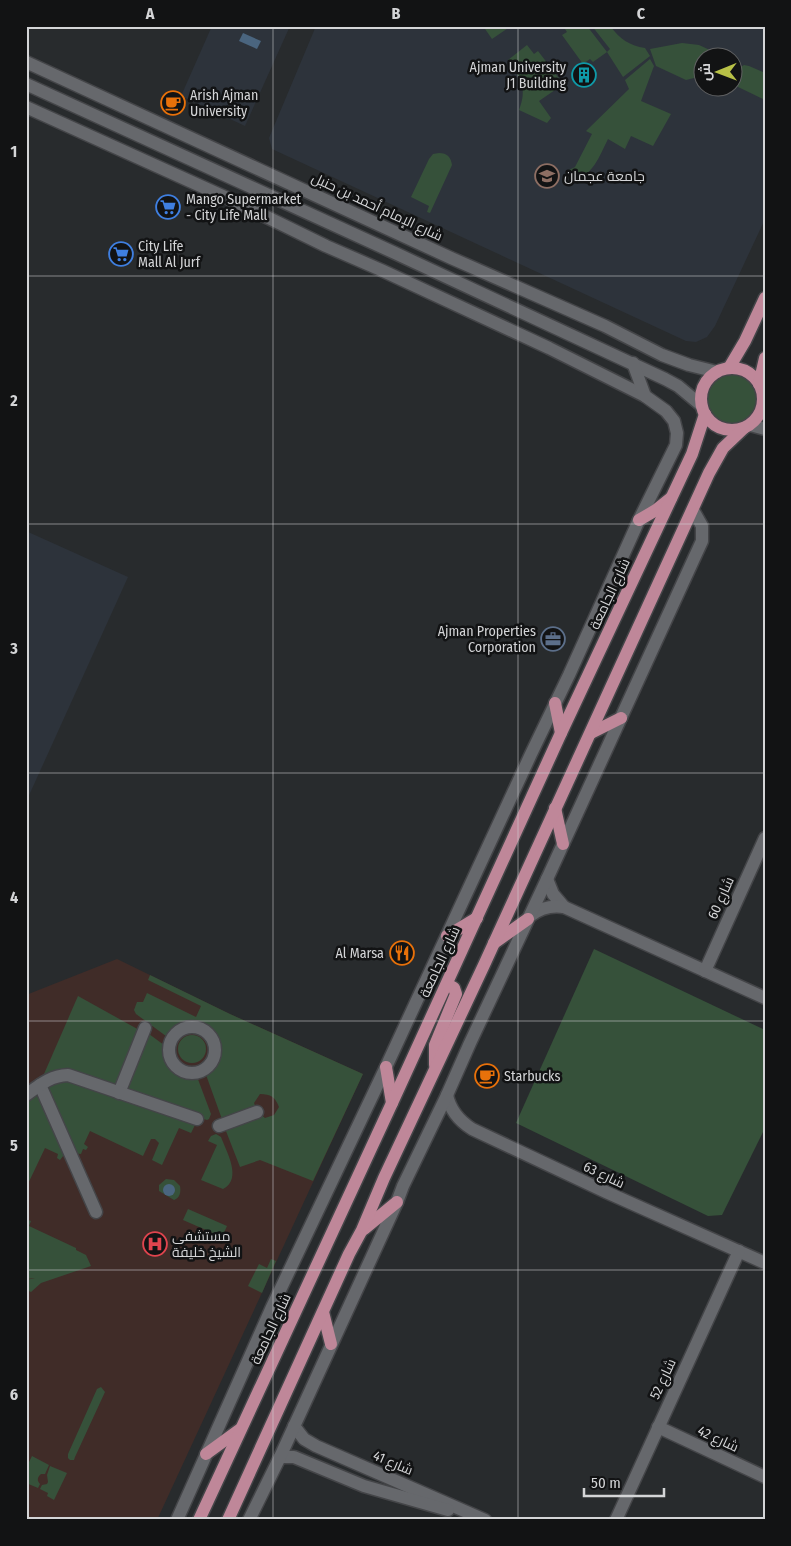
<svg xmlns="http://www.w3.org/2000/svg" width="791" height="1546" font-family="'Fira Sans Condensed',Cairo,sans-serif">
	<style>
		.built { fill: #2d333b; fill-rule: evenodd }
		.medical { fill: #402c28 }
		.green { fill: #36513a }
		.water { fill: #4a657f }
		.lines { fill: none; stroke-linecap: round; stroke-linejoin: round }
		.minor-casing { stroke: #444548; stroke-width: 15 }
		.major-casing { stroke: #444548; stroke-width: 15 }
		.minor { stroke: #66686c; stroke-width: 12 }
		.major { stroke: #bf8799; stroke-width: 12 }
		.grid { fill: none; stroke: #d4d5d7; stroke-width: 1; stroke-opacity: 0.55 }
		.labels { text-anchor: middle; dominant-baseline: central; stroke-width: 5; stroke-linejoin: round; paint-order: stroke }
		.poi-label { font-size: 14px; fill: #d4d5d7; stroke: #121314; text-anchor: start }
		.street-label { font-size: 14px; fill: #d4d5d7; stroke: #121314 }
		.neatline { fill: none; stroke: #d4d5d7; stroke-width: 2 }
		.grid-label { font-size: 16px; text-anchor: middle; font-weight: bold; fill: #d4d5d7 }
	</style>
	<rect width="100%" height="100%" fill="#282b2d"/>
	<g class="built">
		<polygon points="212,26 290,26 245,126 181,96"/>
		<path d="M316,26H765V219L715,326L707,337L696,342L686,341L272,149L269,138ZM704,58H734V88H704Z"/>
		<polygon points="26,531 128,577 26,802"/>
	</g>
	<polygon class="medical" points="117,959 230,1014 363,1074 157,1520 26,1520 26,995"/>
	<g class="green">
		<polygon points="483,26 511,26 492,39"/>
		<path d="M563,26H587L607,52L610,49L592,26H610C620,39 630,46 645,48L650,56L623,77L607,52L593,62L590,59L583,64L562,35L567,32Z"/>
		<polygon points="682,43 699,45 712,51 714,55 712,57 704,58 703,74 702,76 686,80 656,66 650,49"/>
		<path d="M527,45L534,54L538,51L561,81L553,86L555,90L539,101L551,118L547,123L519,110C528,88 520,78 508,60Z"/>
		<path d="M650,59L654,66L641,101L671,114L653,146L631,136L625,149L608,139C598,159 596,168 577,182L566,177L569,170L575,167L592,134L586,131L629,89L625,80Z"/>
		<path d="M744,65L749,66L765,73V100L734,85C733,78 738,68 744,65Z"/>
		<path d="M439,153C447,153 451,157 452,165L430,213L427,212L429,206L411,197L429,159L433,154Z"/>
		<circle cx="731" cy="399" r="27"/>
		<polygon points="594,949 765,1030 765,1128 722,1215 708,1216 516,1123"/>
		<path d="M150,975L230,1014L363,1074L313,1181L260,1160L240,1167L224,1126L259,1113L265,1118L274,1115L279,1107C275,1097 271,1094 260,1094L254,1103L257,1110L223,1122L205,1072C239,1045 191,1001 170,1039L136,1014L134,1010L137,1002H143L147,993L196,1017L201,1006L148,980Z"/>
		<polygon points="78,996 141,1031 119,1085 48,1077 44,1074"/>
		<path d="M149,1034L168,1048C168,1065 180,1075 196,1074L211,1114L209,1119L207,1120L129,1094L125,1091Z"/>
		<circle cx="192" cy="1049" r="14"/>
		<polygon points="58,1077 197,1121 191,1133 179,1128 162,1165 152,1160 159,1143 155,1139 151,1139 143,1156 90,1131 84,1144 88,1147 86,1150 83,1149 81,1154 72,1153 44,1087"/>
		<polygon points="37,1092 67,1151 60,1160 57,1158 58,1154 45,1148 26,1188 26,1097"/>
		<path d="M216,1134L221,1137C226,1151 243,1179 223,1189L201,1180L217,1145L208,1141L211,1136Z"/>
		<path d="M166,1179L174,1180L180,1186C181,1192 180,1198 174,1200L159,1191V1185Z"/>
		<polygon points="188,1209 227,1226 222,1237 183,1220"/>
		<polygon points="26,1219 31,1221 29,1226 76,1248 76,1250 86,1255 91,1266 41,1283 31,1292 26,1290 26,1280 35,1278 26,1279"/>
		<polygon points="271,1259 276,1261 262,1293 248,1286 259,1264 267,1268"/>
		<polygon points="101,1387 105,1392 75,1457 74,1460 70,1460 68,1458 68,1454 97,1389"/>
		<path d="M32,1456L49,1465L45,1474H41C37,1477 37,1481 40,1484L38,1488L26,1483V1468Z"/>
		<polygon points="50,1466 67,1473 54,1500 47,1496 48,1493 40,1489 42,1485 47,1484 48,1482 47,1475"/>
	</g>
	<g class="water">
		<polygon points="243,33 261,41 257,49 239,41"/>
		<circle cx="169" cy="1190" r="6"/>
	</g>
	<g class="lines">
		<g class="minor-casing">
			<g id="minor">
				<polyline points="26,62 451,258 605,326 662,355 689,365 717,372"/>
				<path d="M26,84C239,181 453,279 665,379L678,386L702,406"/>
				<polyline points="26,107 236,202 326,246 381,270 549,348 645,396 666,411 674,421 677,433 676,445 639,520 569,675 531,754 386,1067 272,1307 177,1520"/>
				<polyline points="633,363 645,396"/>
				<polyline points="763,394 765,396"/>
				<polyline points="750,425 765,429"/>
				<polyline points="547,879 553,894 564,907"/>
				<path d="M530,916C540,908 551,905 564,907L765,998"/>
				<polyline points="705,971 765,838"/>
				<circle cx="192" cy="1050" r="23"/>
				<polyline points="40,1085 96,1212"/>
				<polyline points="119,1093 145,1028"/>
				<path d="M26,1095C41,1084 50,1076 68,1075L197,1119"/>
				<path d="M447,1095C450,1110 458,1120 472,1129L606,1192L765,1263"/>
				<polyline points="219,1126 257,1112"/>
				<polyline points="294,1426 304,1439 316,1446 485,1520"/>
				<polyline points="658,1427 765,1477"/>
				<polyline points="280,1457 294,1457 364,1486 448,1510"/>
				<polyline points="249,1520 280,1457 397,1202 403,1186 447,1095 470,1043 547,879 702,541 702,526 693,510"/>
				<polyline points="616,1520 739,1251"/>
			</g>
		</g>
		<g class="major-casing">
			<g id="major">
				<circle cx="732" cy="399" r="31"/>
				<polyline points="729,368 745,341 765,298"/>
				<polyline points="759,384 765,358"/>
				<polyline points="639,520 656,510 671,498"/>
				<polyline points="555,703 561,733"/>
				<polyline points="591,733 621,718"/>
				<polyline points="555,808 563,844"/>
				<polyline points="447,936 477,918"/>
				<polyline points="494,943 528,919"/>
				<polyline points="435,1065 435,1045 456,994 454,988 447,984"/>
				<polyline points="386,1067 392,1103"/>
				<polyline points="364,1229 397,1202"/>
				<polyline points="323,1312 331,1344"/>
				<polyline points="206,1454 239,1430"/>
				<polyline points="199,1520 392,1103 561,733 692,454 705,414"/>
				<polyline points="228,1520 349,1254 362,1230 384,1178 484,965 709,473 723,448 744,428"/>
			</g>
		</g>
		<use href="#minor" class="minor"/>
		<use href="#major" class="major"/>
	</g>
	<path class="grid" d="M273,26V1520M518,26V1520M26,276H765M26,524H765M26,773H765M26,1021H765M26,1270H765"/>
	<defs>
		<g id="building-ring" transform="scale(1.25)"><circle r="9.5" fill="#121314" stroke="#0f9aa8" stroke-width="1.5"/><path d="M-4-6H4V6H1V3H-1V6H-4ZM-2.5-4.3h1.7v1.8h-1.7ZM.8-4.3h1.7v1.8H.8ZM-2.5-1h1.7V.8h-1.7ZM.8-1h1.7V.8H.8Z" fill="#0f9aa8"/></g>
		<g id="cafe-ring" transform="scale(1.25)"><circle r="9.5" fill="#121314" stroke="#e8710a" stroke-width="1.5"/><path d="M-5.5-4.5H6V0H3Q3 3.5 0 3.5H-2.5Q-5.5 3.5-5.5 0ZM3-3.2v2h1.7v-2ZM-6 4.5H4V6H-6Z" fill="#e8710a"/></g>
		<g id="university-ring" transform="scale(1.25)"><circle r="9.5" fill="#121314" stroke="#8d6e63" stroke-width="1.5"/><path d="M0-5L7-2L0 1L-7-2ZM-4 1L0 2.5L4 1V4Q0 6-4 4Z" fill="#8d6e63"/></g>
		<g id="supermarket-ring" transform="scale(1.25)"><circle r="9.5" fill="#121314" stroke="#3f7fe0" stroke-width="1.5"/><path d="M-6-5.5h2.5l.6 2H6L4.5 2H-2.5L-4.4-4H-6ZM-1.5 3.2a1.3 1.3 0 1 0 .1 0ZM3 3.2a1.3 1.3 0 1 0 .1 0Z" fill="#3f7fe0"/></g>
		<g id="office-ring" transform="scale(1.25)"><circle r="9.5" fill="#121314" stroke="#5c6f8a" stroke-width="1.5"/><path d="M-6-3h4V-5.5h4V-3h4V5H-6ZM-1-4.5V-3h2v-1.5ZM-6 0V1H6V0Z" fill="#5c6f8a"/></g>
		<g id="restaurant-ring" transform="scale(1.25)"><circle r="9.5" fill="#121314" stroke="#e8710a" stroke-width="1.5"/><path d="M-5-6h1v4h1v-4h1v4h1v-4h1v5L-1.5 .5V6h-2V.5L-5-1ZM5-6V6H3V1.5H1.5Q1.5-4 5-6Z" fill="#e8710a"/></g>
		<g id="hospital-ring" transform="scale(1.25)"><circle r="9.5" fill="#121314" stroke="#e0444e" stroke-width="1.5"/><path d="M-5-5h3v3.5h4V-5h3V5h-3V1.5h-4V5h-3Z" fill="#e0444e"/></g>
	</defs>
	<g fill-rule="evenodd">
		<use href="#building-ring" x="584" y="75"/>
		<use href="#cafe-ring" x="173" y="103"/>
		<use href="#university-ring" x="547" y="176"/>
		<use href="#supermarket-ring" x="168" y="207"/>
		<use href="#supermarket-ring" x="121" y="254"/>
		<use href="#office-ring" x="553" y="639"/>
		<use href="#restaurant-ring" x="402" y="953"/>
		<use href="#cafe-ring" x="487" y="1076"/>
		<use href="#hospital-ring" x="155" y="1244"/>
	</g>
	<g class="labels">
		<g class="poi-label">
			<text x="566" y="67" text-anchor="end">Ajman University<tspan x="566" dy="16">J1 Building</tspan></text>
			<text x="190" y="95">Arish Ajman<tspan x="190" dy="16">University</tspan></text>
			<text x="564" y="176">جامعة عجمان</text>
			<text x="186" y="199">Mango Supermarket<tspan x="186" dy="16">- City Life Mall</tspan></text>
			<text x="138" y="246">City Life<tspan x="138" dy="16">Mall Al Jurf</tspan></text>
			<text x="536" y="631" text-anchor="end">Ajman Properties<tspan x="536" dy="16">Corporation</tspan></text>
			<text x="384" y="953" text-anchor="end">Al Marsa</text>
			<text x="504" y="1076">Starbucks</text>
			<text x="172" y="1236">مستشفى<tspan x="172" dy="16">الشيخ خليفة</tspan></text>
		</g>
		<g class="street-label">
			<text transform="translate(377 207) rotate(25)">شارع الإمام أحمد بن حنبل</text>
			<text transform="translate(610 594) rotate(-65)">شارع الجامعة</text>
			<text transform="translate(721 898) rotate(-66)">شارع 60</text>
			<text transform="translate(440 962) rotate(-65)">شارع الجامعة</text>
			<text transform="translate(604 1175) rotate(25)">شارع 63</text>
			<text transform="translate(271 1329) rotate(-65)">شارع الجامعة</text>
			<text transform="translate(663 1379) rotate(-65)">شارع 52</text>
			<text transform="translate(718 1439) rotate(25)">شارع 42</text>
			<text transform="translate(393 1463) rotate(23)">شارع 41</text>
		</g>
	</g>
	<rect width="791" height="1546" fill="none" stroke="#121314" stroke-width="55"/>
	<g transform="translate(718 72) rotate(269)"><circle r="24" fill="#121314" stroke="#606162"/>
	<path d="M0-4L9 19L0 12L-9 19Z" fill="#b8c147"/>
	<text y="-8" font-size="14" font-weight="bold" text-anchor="middle" fill="#d4d5d7">ش</text>
	</g>
	<path d="M584 1488v8h80v-8" fill="none" stroke="#d4d5d7" stroke-width="2.5"/>
	<text x="591" y="1488" font-size="15" fill="#d4d5d7" stroke="#121314" stroke-width="4" paint-order="stroke">50 m</text>
	<rect x="28" y="28" width="736" height="1490" class="neatline"/>
	<g class="grid-label">
		<text x="150" y="19">A</text>
		<text x="396" y="19">B</text>
		<text x="641" y="19">C</text>
		<text x="14" y="157">1</text>
		<text x="14" y="406">2</text>
		<text x="14" y="654">3</text>
		<text x="14" y="903">4</text>
		<text x="14" y="1151">5</text>
		<text x="14" y="1400">6</text>
	</g>
</svg>
